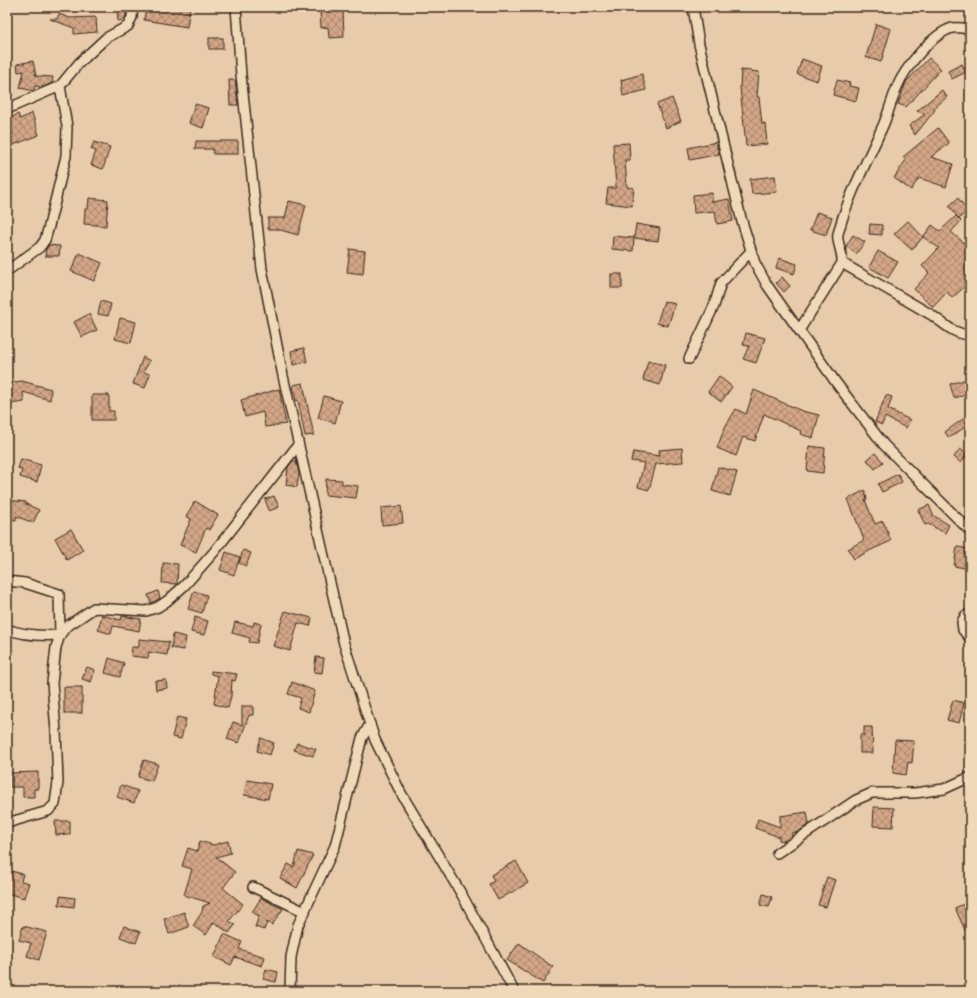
<svg xmlns="http://www.w3.org/2000/svg" width="977" height="998" font-family="Itim,sans-serif">
	<style>
		.building { fill: url(#building-cross-hatch); stroke: #3b2a1e }
		.lines { fill: none; stroke-linecap: round; stroke-linejoin: round }
		.minor-casing { stroke: #3b2a1e; stroke-width: 12 }
		.minor { stroke: #efd9b8; stroke-width: 9 }
	</style>
	<defs>
		<pattern id="building-cross-hatch" width="8" height="8" patternUnits="userSpaceOnUse"><rect width="8" height="8" fill="#d3a686"/><path d="M0 0l8 8M0 8l8-8" fill="none" stroke="#ac876d"/></pattern>
	</defs>
	<rect width="100%" height="100%" fill="#e8cbaa"/>
	<filter id="ink" filterUnits="userSpaceOnUse"><feTurbulence type="fractalNoise" baseFrequency=".025" numOctaves="2"/><feDisplacementMap in="SourceGraphic" scale="8" xChannelSelector="R" yChannelSelector="G"/><feConvolveMatrix kernelMatrix="1 2 1 2 8 2 1 2 1" color-interpolation-filters="sRGB"/></filter>
	<g filter="url(#ink)">
		<g class="building">
			<polygon points="146,7 169,7 181,9 181,7 190,7 187,27 144,20"/>
			<polygon points="125,8 126,15 124,20 118,21 117,9"/>
			<polygon points="343,10 344,37 329,38 328,27 321,28 320,11"/>
			<polygon points="59,14 70,18 96,17 97,32 74,34 74,28 50,19 57,19"/>
			<polygon points="876,24 891,29 881,62 866,57"/>
			<rect x="209" y="38" width="14" height="11"/>
			<polygon points="929,58 941,69 906,107 898,104 906,82"/>
			<polygon points="802,59 822,66 817,81 797,74"/>
			<polygon points="33,61 36,76 53,77 52,83 43,87 35,86 34,91 20,88 24,71 18,72 17,64"/>
			<polygon points="962,64 966,72 952,79 948,71"/>
			<polygon points="741,70 759,72 757,97 759,97 762,124 765,123 767,144 746,146 740,87"/>
			<polygon points="642,74 646,90 623,96 621,80"/>
			<polygon points="229,80 235,80 238,105 230,105"/>
			<polygon points="837,80 850,83 849,86 859,88 856,101 833,95"/>
			<polygon points="942,90 947,97 933,109 935,110 915,135 909,126 925,114 917,111"/>
			<polygon points="672,98 681,121 666,128 657,104"/>
			<polygon points="195,104 209,108 203,128 189,123"/>
			<polygon points="32,113 39,135 11,146 8,136 13,134 7,120 18,114 20,119"/>
			<polygon points="938,128 949,143 931,157 953,164 946,187 919,178 911,190 894,178 906,160 903,157"/>
			<polygon points="196,141 238,141 238,154 213,154 213,149 195,149"/>
			<polygon points="94,142 110,147 103,169 91,165 96,151 91,149"/>
			<polygon points="716,142 719,154 690,160 688,148"/>
			<polygon points="629,143 630,160 625,160 627,187 634,188 632,206 606,203 608,188 616,188 613,144"/>
			<polygon points="775,176 777,192 752,194 750,179"/>
			<polygon points="712,193 712,202 729,199 733,221 717,224 715,211 694,213 693,195"/>
			<polygon points="89,198 108,200 106,226 84,224 85,209 88,209"/>
			<polygon points="958,198 968,211 959,219 949,206"/>
			<polygon points="289,201 306,205 298,235 277,229 268,229 268,218 285,218"/>
			<polygon points="817,212 832,217 826,235 810,230"/>
			<polygon points="956,216 961,221 951,232 970,248 970,282 952,298 947,292 933,307 914,289 929,273 922,266 939,248 923,237 932,225 940,231"/>
			<polygon points="908,221 923,237 912,250 894,234"/>
			<polygon points="636,224 660,228 658,241 634,238"/>
			<polygon points="870,224 882,225 882,235 869,234"/>
			<polygon points="853,235 865,242 856,254 846,246"/>
			<polygon points="613,236 634,238 633,251 612,249"/>
			<polygon points="49,245 60,246 59,256 45,256 46,249"/>
			<polygon points="350,249 365,251 363,274 347,272"/>
			<polygon points="878,251 898,262 888,278 869,267"/>
			<polygon points="79,253 102,263 94,281 71,271"/>
			<polygon points="779,258 797,264 794,274 776,268"/>
			<rect x="611" y="274" width="11" height="14"/>
			<polygon points="782,277 790,286 784,292 776,283"/>
			<polygon points="101,301 111,304 108,316 98,314"/>
			<polygon points="664,301 675,304 668,326 657,323"/>
			<polygon points="89,314 97,330 82,337 74,322"/>
			<polygon points="120,318 136,322 131,343 115,339"/>
			<polygon points="746,333 765,338 756,363 743,359 749,346 743,345"/>
			<polygon points="304,348 307,362 293,365 291,351"/>
			<polygon points="143,357 150,361 143,372 150,374 145,388 133,384"/>
			<polygon points="648,361 665,365 660,385 643,380"/>
			<polygon points="719,376 732,387 721,402 708,392"/>
			<polygon points="967,379 968,384 970,384 970,394 954,398 950,384"/>
			<polygon points="22,381 51,389 50,400 23,392 24,402 10,404 7,383"/>
			<polygon points="303,383 308,408 314,435 305,436 298,400 296,401 293,385"/>
			<polygon points="279,389 286,424 265,427 263,412 245,417 241,400"/>
			<polygon points="754,390 802,411 819,415 813,438 800,434 801,431 764,414 755,441 743,437 736,456 717,448 725,427 736,409 746,414"/>
			<polygon points="92,395 109,395 109,411 114,411 114,420 92,420"/>
			<polygon points="886,395 892,397 888,409 910,420 906,428 885,417 882,425 875,422"/>
			<polygon points="324,396 341,401 335,423 318,418"/>
			<polygon points="963,419 968,425 949,438 945,432"/>
			<polygon points="809,446 825,448 823,473 807,471"/>
			<polygon points="682,448 683,462 656,464 649,490 638,487 644,463 631,461 633,452 660,456 659,450"/>
			<polygon points="960,449 967,454 961,463 954,457"/>
			<polygon points="875,453 883,462 875,469 867,460"/>
			<polygon points="21,459 41,465 37,482 20,477 22,470 18,469"/>
			<polygon points="293,461 296,461 299,473 297,487 286,485 288,467"/>
			<polygon points="718,467 737,472 730,496 712,491"/>
			<polygon points="898,474 902,482 882,492 878,484"/>
			<polygon points="326,479 342,480 342,484 358,486 356,498 325,495"/>
			<polygon points="865,490 867,500 865,500 875,524 883,521 891,541 871,550 854,559 848,549 864,540 848,499"/>
			<polygon points="274,496 279,507 269,511 265,499"/>
			<polygon points="7,500 26,502 26,504 39,510 33,523 16,516 16,520 7,519"/>
			<polygon points="195,501 218,515 209,530 206,528 196,552 180,545 191,519 186,516"/>
			<polygon points="929,505 933,515 949,525 945,533 928,524 925,525 918,510"/>
			<polygon points="401,506 403,523 382,525 381,508"/>
			<polygon points="71,529 83,550 67,560 55,538"/>
			<polygon points="957,547 970,549 970,569 954,566"/>
			<polygon points="243,550 251,553 246,566 239,563"/>
			<polygon points="226,552 240,557 234,575 220,570"/>
			<polygon points="163,563 178,564 177,584 162,583"/>
			<polygon points="158,591 160,598 151,603 148,595"/>
			<polygon points="194,591 207,595 202,613 188,609"/>
			<polygon points="285,611 312,618 310,626 298,623 290,651 273,646"/>
			<polygon points="102,615 121,620 122,616 141,619 139,631 113,626 111,634 98,630"/>
			<polygon points="195,617 208,621 204,635 191,632"/>
			<polygon points="235,622 253,626 254,622 261,624 257,643 249,642 250,638 232,633"/>
			<polygon points="173,634 186,637 184,650 171,648"/>
			<polygon points="139,639 169,642 167,655 149,652 148,658 131,656 132,647 139,647"/>
			<polygon points="316,657 324,658 322,673 314,672"/>
			<polygon points="109,658 124,663 120,677 105,673"/>
			<polygon points="87,667 95,670 91,682 82,679"/>
			<polygon points="211,671 237,674 235,681 232,680 231,696 228,708 214,704 218,676 211,674"/>
			<polygon points="166,680 167,688 156,690 155,681"/>
			<polygon points="292,682 315,691 309,712 298,708 301,698 288,694"/>
			<rect x="64" y="687" width="18" height="26"/>
			<polygon points="953,700 964,703 959,723 947,720"/>
			<polygon points="242,706 253,706 253,715 249,715 239,743 227,739 233,722 242,725"/>
			<polygon points="177,717 186,719 181,739 172,737"/>
			<polygon points="864,727 872,727 873,753 860,753 860,735 864,735"/>
			<polygon points="261,738 274,743 270,755 257,751"/>
			<polygon points="895,740 914,741 912,763 908,762 906,775 893,773"/>
			<polygon points="297,743 316,749 313,756 294,750"/>
			<polygon points="144,760 158,764 152,781 138,777"/>
			<polygon points="38,772 38,789 34,789 34,797 23,797 23,787 10,787 10,773"/>
			<polygon points="247,780 271,784 268,799 244,795"/>
			<polygon points="121,785 138,791 134,803 117,797"/>
			<polygon points="874,807 894,808 893,827 873,826"/>
			<polygon points="807,812 809,824 798,832 792,833 792,836 785,841 779,840 779,837 755,828 758,819 780,827 780,816"/>
			<polygon points="55,821 70,821 70,834 56,835"/>
			<polygon points="200,841 213,845 228,841 231,853 216,857 235,872 223,888 243,904 229,921 235,925 229,933 214,922 206,935 193,926 202,912 203,906 210,903 184,895 192,869 182,866 188,848 197,851"/>
			<polygon points="298,851 313,855 297,888 280,878 288,864 294,867"/>
			<polygon points="516,861 528,883 498,900 489,884 494,881 491,875"/>
			<polygon points="7,870 23,874 21,881 29,883 24,898 7,893"/>
			<polygon points="827,877 835,880 826,907 818,905"/>
			<polygon points="763,894 772,897 769,907 760,905"/>
			<polygon points="60,896 75,898 74,907 59,905"/>
			<polygon points="261,898 283,909 272,925 267,922 264,930 255,927 259,916 252,912"/>
			<polygon points="970,901 970,941 955,908"/>
			<polygon points="184,912 189,927 169,934 164,919"/>
			<polygon points="23,926 47,932 39,960 27,956 31,943 19,940"/>
			<polygon points="124,926 140,932 136,943 120,937"/>
			<polygon points="224,934 242,942 239,949 265,957 262,966 235,957 231,965 214,957"/>
			<polygon points="519,943 553,967 543,983 507,960"/>
			<polygon points="266,969 278,972 276,982 263,979"/>
		</g>
		<g class="lines">
			<g class="minor-casing">
				<g id="minor">
					<polyline points="236,7 241,75 262,269 283,376 344,644 375,740 401,793 462,895 514,991"/>
					<polyline points="693,7 699,44 741,218 755,263 767,285 837,384 884,445 970,531"/>
					<polyline points="7,109 60,86 79,63 106,38 128,26 132,17 133,7"/>
					<path d="M842,263C871,280 901,297 930,314C944,323 952,334 970,335"/>
					<polyline points="7,271 40,247 45,240 49,226 66,156 67,126 60,86"/>
					<path d="M800,329L842,263C843,252 836,241 838,234C847,198 866,164 881,130C888,116 891,101 897,87C905,68 932,34 952,28C958,27 964,28 970,29"/>
					<polyline points="689,359 714,306 721,283 751,251"/>
					<path d="M7,581L25,583L59,594L60,635C43,636 24,636 7,629"/>
					<polyline points="970,615 965,616 962,622 963,630 970,638"/>
					<polyline points="7,823 48,811 55,804 58,782 56,731 52,683 56,647 60,635 66,627 94,608 146,611 158,607 167,601 184,586 214,552 298,445"/>
					<polyline points="777,853 856,800 872,793 915,793 944,789 970,777"/>
					<polyline points="253,887 305,912"/>
					<polyline points="290,991 291,957 298,925 335,846 362,738 370,724"/>
				</g>
			</g>
			<use href="#minor" class="minor"/>
		</g>
	</g>
	<rect width="977" height="998" fill="none" stroke="#efd9b8" stroke-width="24"/>
	<rect x="12" y="12" width="953" height="974" fill="none" stroke="#3b2a1e" stroke-width="1.5" filter="url(#ink)"/>
</svg>
